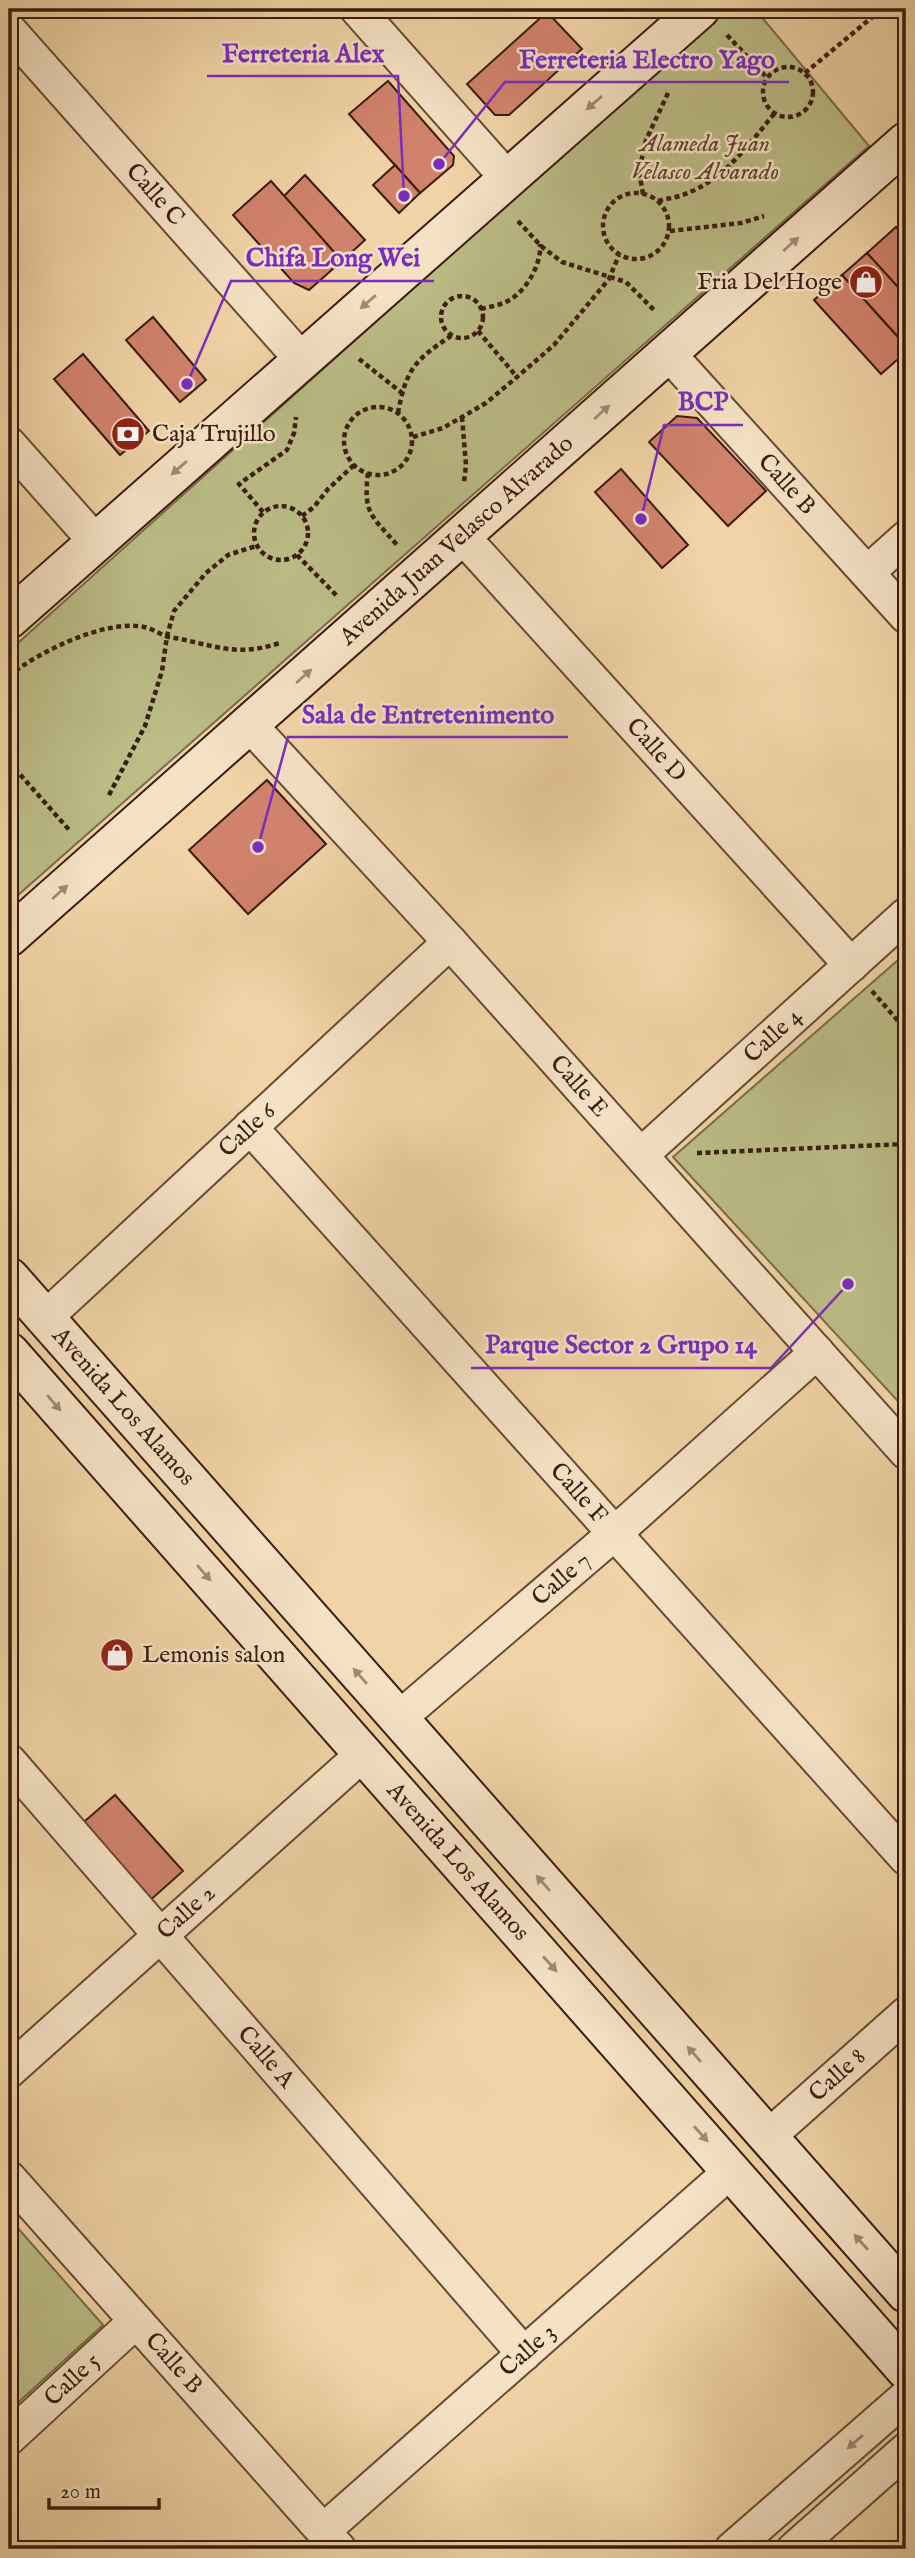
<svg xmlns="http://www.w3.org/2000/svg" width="915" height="2558" font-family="'IM FELL English',serif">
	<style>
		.green { fill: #bbbc86; stroke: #7a6c4a; stroke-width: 2 }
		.building { fill: #d1826d; stroke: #391c0d; stroke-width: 2 }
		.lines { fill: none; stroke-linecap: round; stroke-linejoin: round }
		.street-casing { stroke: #674a33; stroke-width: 37 }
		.secondary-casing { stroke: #391c0d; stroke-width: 42 }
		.path { stroke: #391c0d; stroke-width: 4.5; stroke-dasharray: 5 3.5; stroke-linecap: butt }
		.street { stroke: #f5e2c5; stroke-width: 33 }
		.secondary { stroke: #f5e2c5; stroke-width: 38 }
		.oneway { fill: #a08972 }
		.labels { text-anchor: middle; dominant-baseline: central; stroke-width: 5; stroke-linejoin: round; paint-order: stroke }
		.park-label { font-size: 24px; font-style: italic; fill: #5a442b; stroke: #f5e2c5 }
		.street-label { font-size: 24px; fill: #391c0d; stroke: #f5e2c5 }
		.poi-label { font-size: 24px; fill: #391c0d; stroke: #f5e2c5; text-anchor: start }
		.leader { fill: none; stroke: #7b2cbf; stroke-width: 2.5 }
		.callout-dot { fill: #7b2cbf; stroke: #f5e2c5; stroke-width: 2.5 }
		.callout-label { font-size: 26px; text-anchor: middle; font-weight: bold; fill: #7b2cbf; stroke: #f5e2c5; stroke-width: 5; stroke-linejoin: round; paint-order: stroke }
	</style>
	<rect width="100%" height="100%" fill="#f0d3a6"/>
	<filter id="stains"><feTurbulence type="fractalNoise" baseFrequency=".00286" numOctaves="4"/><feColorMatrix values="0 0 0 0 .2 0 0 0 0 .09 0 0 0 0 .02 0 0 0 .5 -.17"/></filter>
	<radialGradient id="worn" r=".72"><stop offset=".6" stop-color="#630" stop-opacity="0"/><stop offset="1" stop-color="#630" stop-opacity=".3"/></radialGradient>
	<g class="green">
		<polygon points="724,9 755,9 869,146 9,903 9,651"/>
		<polygon points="906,953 906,1410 673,1157"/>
		<polygon points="9,2218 103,2325 9,2411"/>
	</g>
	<g class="building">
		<polygon points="547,12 582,49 509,115 495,115 467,84"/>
		<polygon points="388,81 454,156 453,165 420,193 349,114"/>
		<polygon points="395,165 420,193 399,213 373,185"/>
		<polygon points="305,175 365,240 342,261 284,196"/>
		<polygon points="271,181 342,261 309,290 294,283 233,215"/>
		<polygon points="896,227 906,238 906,296 867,253"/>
		<polygon points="867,253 906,296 906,346 842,275"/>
		<polygon points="842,275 906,346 906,352 881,374 814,300"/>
		<polygon points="153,317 206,380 180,402 126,340"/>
		<polygon points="83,354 149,431 120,455 54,379"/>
		<polygon points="677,416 697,418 766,491 728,526 649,442"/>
		<polygon points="621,469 688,545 662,568 595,492"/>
		<polygon points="267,780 326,844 248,914 189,850"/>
		<polygon points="115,1795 183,1871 147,1903 78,1827"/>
	</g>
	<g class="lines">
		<g class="street-casing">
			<g id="street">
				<polyline points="357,9 508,179"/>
				<path id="s1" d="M9,30L302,360"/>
				<path id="s2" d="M668,353L906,616"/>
				<polyline points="9,444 96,542"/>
				<path id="s3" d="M462,536L851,965"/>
				<polyline points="868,572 906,538"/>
				<path id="s4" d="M249,724L450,942L906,1452"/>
				<path id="s5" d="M250,1127L906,1858"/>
				<path id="s6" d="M641,1155L906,915"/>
				<path id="s7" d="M45,1318L450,942"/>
				<path id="s8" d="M398,1719L615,1533L817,1352"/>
				<path id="s9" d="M9,1761L524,2354"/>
				<path id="s10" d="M9,2071L363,1754"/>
				<path id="s11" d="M768,2137L906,2014"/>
				<path id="s12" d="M9,2178L339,2549"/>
				<path id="s13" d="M9,2438L136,2321"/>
				<path id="s14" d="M323,2531L732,2170"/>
				<polyline points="732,2549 906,2397"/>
				<polyline points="794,2549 906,2450"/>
			</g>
		</g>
		<g class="secondary-casing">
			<g id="secondary">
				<polyline points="9,619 700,9"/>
				<path id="s15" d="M9,937L906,142"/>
				<path id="s16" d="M9,1277L906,2293"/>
				<path id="s17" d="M9,1352L906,2370"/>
			</g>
		</g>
		<g class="path">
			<polyline points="899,9 906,18"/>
			<polyline points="727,35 767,78"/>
			<circle cx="788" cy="92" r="25"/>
			<polyline points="805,73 882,9"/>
			<circle cx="636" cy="226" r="33"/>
			<polyline points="643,194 639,171 646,140 669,91"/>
			<path d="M658,201C669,198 680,197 690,192C726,177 750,143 774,114"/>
			<polyline points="518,221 541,246 562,262 626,282 656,312"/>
			<polyline points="670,231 741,223 764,216"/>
			<circle cx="462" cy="317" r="21"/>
			<path d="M481,309C488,307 496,306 503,303C524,296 542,265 540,244"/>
			<polyline points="478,331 517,377"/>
			<polyline points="359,359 402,393"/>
			<circle cx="378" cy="441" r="34"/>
			<path d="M398,413C406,369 415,360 451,336"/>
			<polyline points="462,417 466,465 464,482"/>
			<polyline points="413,437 443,428 486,403 517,377 554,345 609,279 619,255"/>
			<path d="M368,473C363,513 371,515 397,545"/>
			<circle cx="281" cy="533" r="27"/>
			<polyline points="263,512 239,484 287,450 294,433 296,417"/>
			<polyline points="302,516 314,507 328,489 354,465"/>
			<polyline points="297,555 338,597"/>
			<path d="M9,676C38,652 105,619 144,627C152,628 160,635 169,637C197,641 225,653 254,649C263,648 272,645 281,643"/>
			<polyline points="9,762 71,832"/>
			<polyline points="109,795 145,726 162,671 167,636 174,611 206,573 228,555 256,546"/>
			<polyline points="872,991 906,1030"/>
			<polyline points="697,1153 906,1144"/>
		</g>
		<use href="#street" class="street"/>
		<use href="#secondary" class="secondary"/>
	</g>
	<defs><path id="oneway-solid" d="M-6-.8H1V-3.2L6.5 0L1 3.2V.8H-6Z" transform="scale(1.75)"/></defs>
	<g class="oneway">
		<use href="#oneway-solid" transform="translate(594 103) rotate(139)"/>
		<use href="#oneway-solid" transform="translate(791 244) rotate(-42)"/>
		<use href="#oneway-solid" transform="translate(368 302) rotate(139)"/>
		<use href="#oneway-solid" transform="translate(602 412) rotate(-42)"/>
		<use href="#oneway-solid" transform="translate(179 468) rotate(139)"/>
		<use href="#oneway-solid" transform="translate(304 676) rotate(-42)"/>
		<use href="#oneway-solid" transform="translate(60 892) rotate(-42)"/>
		<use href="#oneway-solid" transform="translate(54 1403) rotate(49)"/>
		<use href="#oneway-solid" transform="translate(204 1573) rotate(49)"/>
		<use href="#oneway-solid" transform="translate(360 1676) rotate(-131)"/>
		<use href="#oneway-solid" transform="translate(543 1883) rotate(-131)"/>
		<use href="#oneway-solid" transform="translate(550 1964) rotate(48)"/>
		<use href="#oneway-solid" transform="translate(694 2054) rotate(-131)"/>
		<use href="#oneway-solid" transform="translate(701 2134) rotate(48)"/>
		<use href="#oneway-solid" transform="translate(861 2242) rotate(-132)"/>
		<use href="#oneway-solid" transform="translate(855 2442) rotate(139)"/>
	</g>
	<defs>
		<g id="shop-disc" transform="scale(1.75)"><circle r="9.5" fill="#8f2418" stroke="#f5e2c5"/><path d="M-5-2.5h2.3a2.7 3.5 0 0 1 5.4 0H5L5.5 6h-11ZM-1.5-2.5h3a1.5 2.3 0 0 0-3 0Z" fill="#fff"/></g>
		<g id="bank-disc" transform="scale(1.75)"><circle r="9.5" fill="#8f2418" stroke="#f5e2c5"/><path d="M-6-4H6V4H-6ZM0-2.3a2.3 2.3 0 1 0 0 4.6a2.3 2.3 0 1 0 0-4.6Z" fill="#fff"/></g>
	</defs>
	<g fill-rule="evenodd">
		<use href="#shop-disc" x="866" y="282"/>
		<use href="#bank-disc" x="128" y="434"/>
		<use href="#shop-disc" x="117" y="1655"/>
	</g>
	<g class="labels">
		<g class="park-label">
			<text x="705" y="144">Alameda Juan<tspan x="705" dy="28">Velasco Alvarado</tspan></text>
		</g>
		<g class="street-label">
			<text stroke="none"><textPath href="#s1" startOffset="220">Calle C</textPath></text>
			<text stroke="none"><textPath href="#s2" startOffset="177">Calle B</textPath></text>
			<text stroke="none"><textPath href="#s15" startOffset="598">Avenida Juan Velasco Alvarado</textPath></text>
			<text stroke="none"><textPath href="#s3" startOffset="289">Calle D</textPath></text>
			<text stroke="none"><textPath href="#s6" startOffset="178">Calle 4</textPath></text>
			<text stroke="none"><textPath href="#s4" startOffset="490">Calle E</textPath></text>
			<text stroke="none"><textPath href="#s7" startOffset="276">Calle 6</textPath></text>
			<text stroke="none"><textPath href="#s16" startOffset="173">Avenida Los Alamos</textPath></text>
			<text stroke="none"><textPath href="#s5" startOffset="492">Calle F</textPath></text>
			<text stroke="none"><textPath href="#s8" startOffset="215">Calle 7</textPath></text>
			<text stroke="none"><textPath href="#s17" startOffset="679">Avenida Los Alamos</textPath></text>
			<text stroke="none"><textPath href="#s10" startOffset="238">Calle 2</textPath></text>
			<text stroke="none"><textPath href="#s9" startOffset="392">Calle A</textPath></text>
			<text stroke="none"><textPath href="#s11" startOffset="93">Calle 8</textPath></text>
			<text stroke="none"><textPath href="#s14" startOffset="273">Calle 3</textPath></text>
			<text stroke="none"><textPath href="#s12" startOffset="248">Calle B</textPath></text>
			<text stroke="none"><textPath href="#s13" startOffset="86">Calle 5</textPath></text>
		</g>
		<g class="poi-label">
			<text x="842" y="282" text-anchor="end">Fria Del Hoge</text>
			<text x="152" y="434">Caja Trujillo</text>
			<text x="142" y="1655">Lemonis salon</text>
		</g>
	</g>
	<path class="leader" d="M404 196L398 76H207M439 164L505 82H789M187 384L231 281H434M641 519L664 425H743M258 847L288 737H568M848 1284L771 1368H471"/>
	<g class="callout-dot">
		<circle cx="404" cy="196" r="7"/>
		<circle cx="439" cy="164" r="7"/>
		<circle cx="187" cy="384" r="7"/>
		<circle cx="641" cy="519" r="7"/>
		<circle cx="258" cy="847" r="7"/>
		<circle cx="848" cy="1284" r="7"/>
	</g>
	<g class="callout-label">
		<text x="303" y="62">Ferreteria Alex</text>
		<text x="647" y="68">Ferreteria Electro Yago</text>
		<text x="333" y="266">Chifa Long Wei</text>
		<text x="703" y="410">BCP</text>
		<text x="428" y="723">Sala de Entretenimento</text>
		<text x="621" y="1353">Parque Sector 2 Grupo 14</text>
	</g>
	<rect width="915" height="2558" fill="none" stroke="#f0d3a6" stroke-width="35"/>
	<rect x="10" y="10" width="894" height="2537" fill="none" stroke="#391c0d" stroke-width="3.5"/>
	<rect x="18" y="18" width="880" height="2523" fill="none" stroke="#391c0d" stroke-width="2"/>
	<path d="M49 2498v10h110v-10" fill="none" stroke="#391c0d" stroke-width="3.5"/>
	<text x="60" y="2498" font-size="21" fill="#391c0d" stroke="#f5e2c5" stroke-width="5" paint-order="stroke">20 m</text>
	<rect width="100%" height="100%" filter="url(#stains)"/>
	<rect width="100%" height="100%" fill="url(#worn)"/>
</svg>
